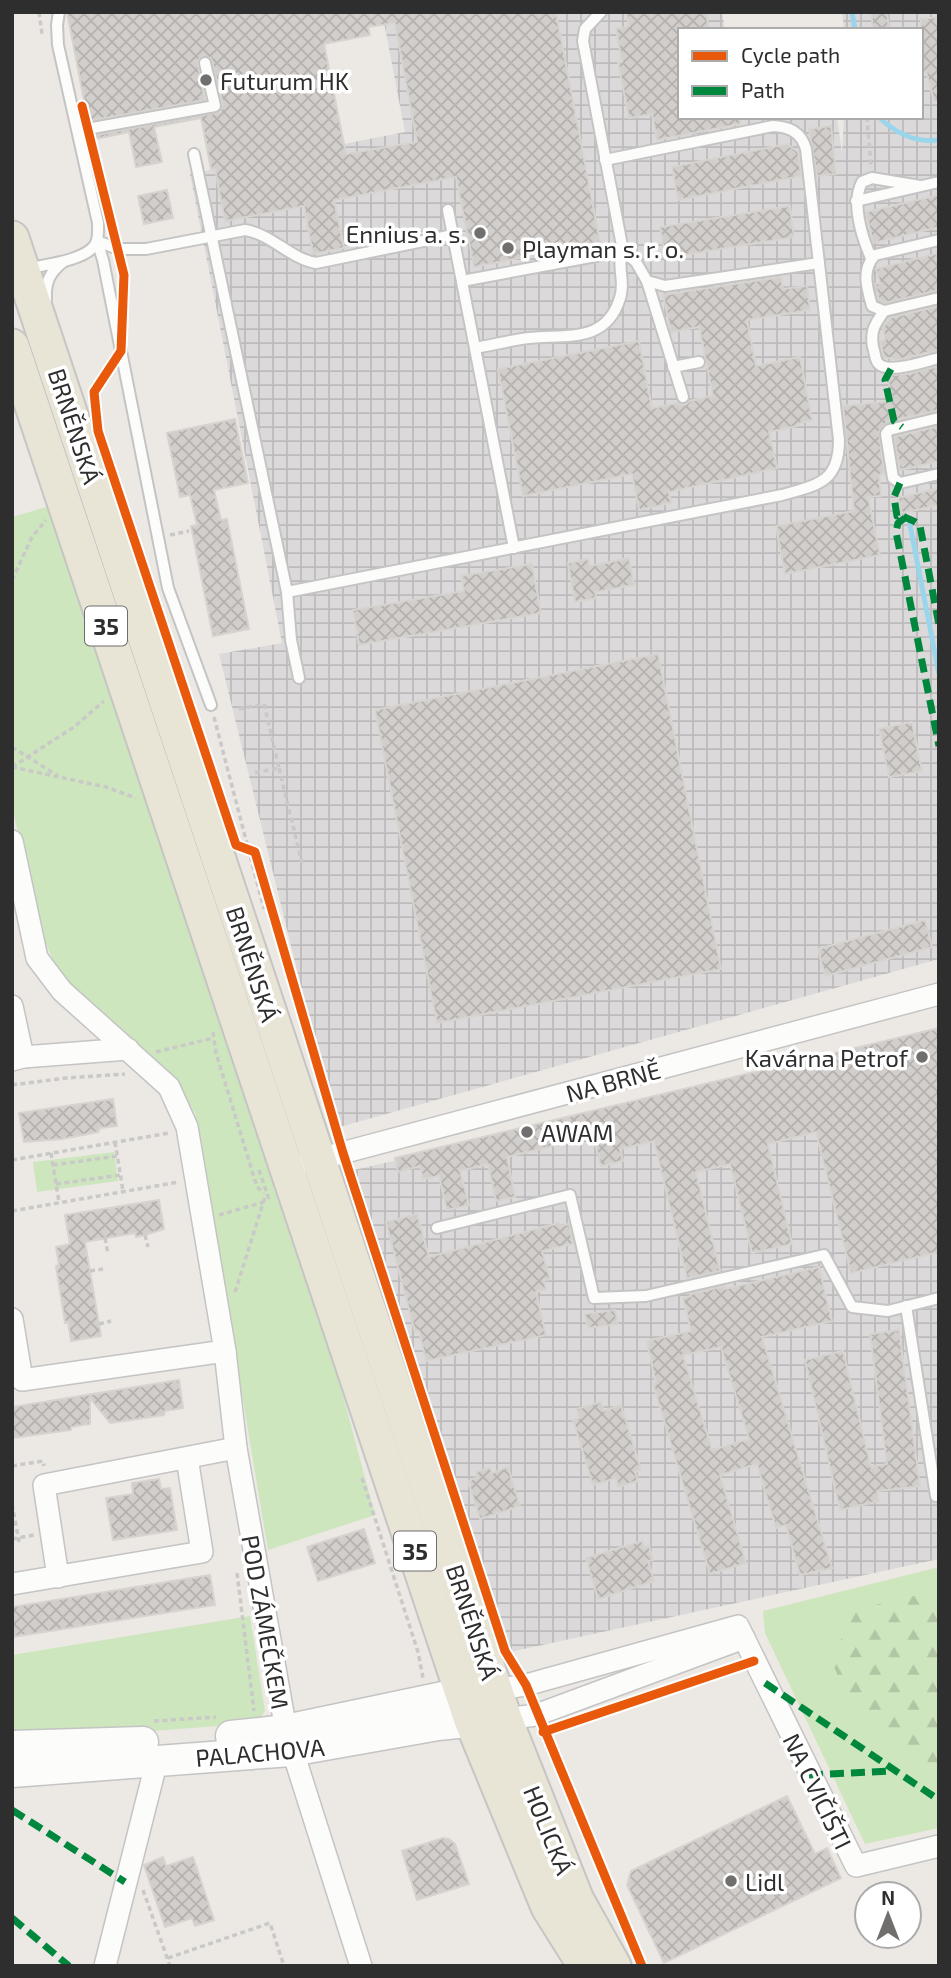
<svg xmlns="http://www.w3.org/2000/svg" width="951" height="1978" font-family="'Exo 2',sans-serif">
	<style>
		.industrial { fill: url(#industrial-grid) }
		.grass { fill: #cee6be }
		.forest { fill: url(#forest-firs) }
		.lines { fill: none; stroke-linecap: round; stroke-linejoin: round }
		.stream { stroke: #99d6ec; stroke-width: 5 }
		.building { fill: url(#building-cross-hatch); stroke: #d7d4d0; stroke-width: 2; fill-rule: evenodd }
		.lane-casing { stroke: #c5c4c5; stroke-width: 14 }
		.street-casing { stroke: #c5c4c5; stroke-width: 24 }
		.secondary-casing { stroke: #c5c4c5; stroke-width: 33 }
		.primary-casing { stroke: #c6c5c4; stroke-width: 37 }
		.path { stroke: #c9c9c8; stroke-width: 3.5; stroke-dasharray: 5 3.5; stroke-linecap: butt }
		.lane { stroke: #fcfcfb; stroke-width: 10 }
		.street { stroke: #fcfcfb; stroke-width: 21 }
		.secondary { stroke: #fcfcfb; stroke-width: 30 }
		.primary { stroke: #e8e4d6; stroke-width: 33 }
		.quiet { stroke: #00873e; stroke-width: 7; stroke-dasharray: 14 7; stroke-linecap: butt }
		.cycleway-casing { stroke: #fff; stroke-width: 13 }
		.cycleway { stroke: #e8590c; stroke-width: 9 }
		.poi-dot { fill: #706f6e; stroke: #fff; stroke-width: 2.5 }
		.labels { text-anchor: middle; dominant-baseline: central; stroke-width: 7; stroke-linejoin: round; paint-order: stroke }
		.shield { fill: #fff; stroke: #6d6d6d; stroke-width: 2 }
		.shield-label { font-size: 23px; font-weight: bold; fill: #2e2e2e }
		.poi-label { font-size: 24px; fill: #2e2e2e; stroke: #fff; text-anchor: start }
		.street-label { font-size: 24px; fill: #2e2e2e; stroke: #fff }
	</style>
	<defs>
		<pattern id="industrial-grid" width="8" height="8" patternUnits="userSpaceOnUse" patternTransform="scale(1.75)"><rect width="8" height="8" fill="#dcd9db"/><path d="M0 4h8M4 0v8" fill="none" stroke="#bdbbbc"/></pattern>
		<pattern id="forest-firs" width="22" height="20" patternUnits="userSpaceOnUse" patternTransform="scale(1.75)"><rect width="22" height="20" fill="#cee6be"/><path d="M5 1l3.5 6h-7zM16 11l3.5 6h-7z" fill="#b1c6a4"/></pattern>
		<pattern id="building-cross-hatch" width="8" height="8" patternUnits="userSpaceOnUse" patternTransform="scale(1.75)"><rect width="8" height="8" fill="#d1cecb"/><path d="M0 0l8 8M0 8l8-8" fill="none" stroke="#b4b1af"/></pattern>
	</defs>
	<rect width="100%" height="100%" fill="#ece8e4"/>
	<g class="industrial">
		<polygon points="382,12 722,12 725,30 680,30 680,117 837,117 842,153 844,117 921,117 921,30 844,30 842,12 939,12 939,959 336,1128 219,654 282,643 190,174 405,132"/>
		<polygon points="939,1031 939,1559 510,1652 354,1170 782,1072"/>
	</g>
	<g class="grass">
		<polygon points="57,504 296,1251 323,1321 375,1515 268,1550 195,1113 172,1076 59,974 38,925 12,806 12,517"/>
		<polygon points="114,1152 118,1181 37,1192 33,1162"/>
		<polygon points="939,1567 939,1828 865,1844 765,1633 763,1611"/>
		<polygon points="250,1616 265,1711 257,1723 140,1732 12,1734 12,1655"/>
	</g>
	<polygon class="forest" points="939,1590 939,1768 861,1723 830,1659 858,1609"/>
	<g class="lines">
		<g class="stream">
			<polyline points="852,12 855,30"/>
			<path d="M879,117C895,133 916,143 939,140"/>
			<polyline points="909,520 939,674"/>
		</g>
	</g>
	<g class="building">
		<path d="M67,12H556L600,242L474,267L456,177L334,200L344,248L313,254L304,206L225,221L215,169H211L201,118L154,127L162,162L136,167L129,132L91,140V136L220,112L223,104L211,58L203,56L197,61L205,100L88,121ZM395,23L417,142L346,154L324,44L370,35L368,27Z"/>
		<polygon points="626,12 706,12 709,30 680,30 680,117 740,117 740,124 657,140 652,114 629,118 618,62 622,62 616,29 629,26"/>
		<polygon points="871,12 887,12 889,30 873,30"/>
		<polygon points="939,17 939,100 934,101 926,71 921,73 921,19"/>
		<polygon points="831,126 836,174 817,176 809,129"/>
		<polygon points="787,144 798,152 801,176 678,200 672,167"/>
		<polygon points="167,190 173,218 144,224 138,196"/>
		<polygon points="939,195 939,227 873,243 866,212"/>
		<polygon points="790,206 794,237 665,258 660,227"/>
		<polygon points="939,253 939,290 885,303 879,300 875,284 880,283 876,269"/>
		<polygon points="781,277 783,289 807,286 810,310 747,320 756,366 800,357 812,420 797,424 797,426 769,432 777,468 669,492 671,503 639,510 632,474 523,496 498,369 639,341 652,408 678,403 685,405 690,401 713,396 699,327 671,332 663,295"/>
		<polygon points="939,306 939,350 897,360 884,357 880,341 885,340 883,328 889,318"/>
		<polygon points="939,366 939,410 887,422 879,432 884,473 879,475 881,496 868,497 880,555 785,574 776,526 854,511 843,406 893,401 887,375 908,374"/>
		<polygon points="235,419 248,483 214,490 221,520 227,519 249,629 213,636 191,526 197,525 190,495 180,497 167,433"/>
		<polygon points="939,426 939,461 900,470 894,437"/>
		<polygon points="939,488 939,505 902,513 898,498"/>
		<polygon points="629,558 634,585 595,592 596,598 575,602 568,563 588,559 590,566"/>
		<polygon points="532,564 541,613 359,645 353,610 464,591 461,576"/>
		<polygon points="658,654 721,969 437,1023 375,710"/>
		<polygon points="912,722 922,771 889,777 879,729"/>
		<polygon points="925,920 932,947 825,976 818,949"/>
		<polygon points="939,1028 939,1252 851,1273 816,1132 768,1144 792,1244 752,1253 730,1164 696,1172 720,1271 687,1278 654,1141 620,1149 623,1161 601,1166 593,1136 507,1157 515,1197 496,1201 488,1164 460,1171 469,1205 447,1210 439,1176 423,1179 420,1166 398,1172 395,1158"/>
		<polygon points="113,1099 117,1126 100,1128 98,1132 62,1139 24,1142 19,1113"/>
		<polygon points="159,1200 164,1229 145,1235 136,1237 135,1233 85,1242 101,1336 71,1341 68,1322 65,1323 56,1266 59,1265 56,1247 70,1244 65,1215"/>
		<polygon points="417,1214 429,1257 559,1223 560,1226 569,1224 573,1244 542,1251 550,1279 544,1280 546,1289 536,1292 546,1335 426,1361 419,1331 415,1332 386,1222"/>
		<path d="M819,1267L832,1321L762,1337L832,1568L800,1575L786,1525L776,1528L757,1464L720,1475L746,1563L710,1574L653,1384H656L647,1341L691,1331L683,1298L691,1296V1294L724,1286L725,1289ZM721,1347L749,1439L712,1450L683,1355Z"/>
		<polygon points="615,1310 618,1324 588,1328 585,1314"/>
		<polygon points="899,1330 920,1486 877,1491 879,1501 840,1510 805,1360 843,1351 871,1467 887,1464 870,1334"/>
		<polygon points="179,1380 183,1408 165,1411 164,1415 110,1423 90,1398 90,1424 71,1427 71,1430 12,1438 12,1407"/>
		<polygon points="601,1402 604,1411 621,1405 641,1470 635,1472 638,1481 618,1487 616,1478 593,1485 573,1420 579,1418 577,1409"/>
		<polygon points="508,1467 520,1506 480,1519 468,1481 478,1477 476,1472 490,1468 492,1473"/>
		<polygon points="159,1479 161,1489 170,1488 177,1530 113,1540 106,1498 133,1494 132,1483"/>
		<polygon points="364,1529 375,1563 318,1581 307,1547"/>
		<polygon points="642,1541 644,1547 649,1546 653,1560 648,1561 654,1581 598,1599 586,1558"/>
		<polygon points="210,1575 215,1605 12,1637 12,1607"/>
		<polygon points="787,1796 815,1854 827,1848 841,1878 664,1963 627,1885 631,1871"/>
		<polygon points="443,1838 449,1839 455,1844 469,1884 417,1900 402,1851"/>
		<polygon points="163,1857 166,1866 193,1857 214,1920 195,1926 192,1918 165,1927 144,1865"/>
	</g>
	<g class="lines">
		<g class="lane-casing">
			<g id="lane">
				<polyline points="87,129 215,106 205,63"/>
				<polyline points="194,154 287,592 291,640 299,678"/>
				<polyline points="856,201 939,182"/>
				<polyline points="448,210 514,548"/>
				<path d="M939,240L875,255C861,270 867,288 872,306L884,311L939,298"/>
				<polyline points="97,241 103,260 168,588 211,705"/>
				<path d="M97,241L118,249H146L245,230C271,234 291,259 316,263L453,235"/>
				<path d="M871,258C862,237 851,203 862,182L872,178L920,186"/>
				<path d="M25,269C43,265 84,261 95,245C99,239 98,230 98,223L58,45L57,25L59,12"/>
				<polyline points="462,281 623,251 583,41 585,29 601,12"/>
				<polyline points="647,281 683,397"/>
				<path d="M46,299C45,282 50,272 63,262"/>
				<path d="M884,311C875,324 870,331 873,347C875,352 875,360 878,363C887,375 926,361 939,358"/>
				<path d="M475,348C493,345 511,340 529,338C566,334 606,344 620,298C626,281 616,267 623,251L636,262L647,281L665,286L819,263"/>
				<polyline points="673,367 699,362"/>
				<polyline points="939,418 889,430 886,434 893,478 900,483 939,474"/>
				<path d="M287,592L782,495C818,485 839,482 839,440L806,149C801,132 790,127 773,126L605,160"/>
				<polyline points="437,1228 570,1195 594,1298 646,1296 824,1255 852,1307 888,1311 939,1298"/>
				<polyline points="906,1306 936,1496 939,1496"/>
			</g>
		</g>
		<g class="street-casing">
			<g id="street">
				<polyline points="12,841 37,958 62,991 169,1087 187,1127 225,1351 236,1448 286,1730 361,1966"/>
				<polyline points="12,1006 23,1057"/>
				<polyline points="12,1060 23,1057 128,1049"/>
				<polyline points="308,1162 939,994"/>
				<polyline points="12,1319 22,1380 225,1351"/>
				<polyline points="58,1577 44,1485 236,1448"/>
				<polyline points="12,1584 202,1552 187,1458"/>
				<polyline points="495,1690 526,1685 738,1626 856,1866 939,1846"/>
				<polyline points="505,1719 536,1715 744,1638"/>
				<polyline points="105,1966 157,1760"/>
			</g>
		</g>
		<g class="secondary-casing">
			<g id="secondary">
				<polyline points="231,1736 286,1730 462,1693 485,1691"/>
				<polyline points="12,1746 143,1742"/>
				<polyline points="12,1772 291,1751 438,1725 494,1719"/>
			</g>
		</g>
		<g class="primary-casing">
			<g id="primary">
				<polyline points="12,238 505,1719 577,1900 614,1966"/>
				<polyline points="12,346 471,1720 548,1907 585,1966"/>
			</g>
		</g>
		<g class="path">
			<polyline points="39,12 42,34"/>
			<polyline points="867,117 871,166"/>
			<polyline points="170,535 189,531"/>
			<polyline points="12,580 32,537 46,520"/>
			<polyline points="239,709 264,704 279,768 253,773"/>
			<polyline points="214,717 264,909"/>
			<polyline points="12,747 58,776"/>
			<polyline points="12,767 106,787 136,798"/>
			<polyline points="12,767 74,727 104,701"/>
			<polyline points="279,768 302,863"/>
			<polyline points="213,1032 216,1053 257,1187 264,1193"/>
			<polyline points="156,1052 213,1038"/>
			<polyline points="12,1085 66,1078 125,1074"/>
			<polyline points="115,1142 123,1191"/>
			<polyline points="51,1153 59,1202"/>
			<polyline points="12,1160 169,1133"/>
			<polyline points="53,1165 117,1156"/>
			<polyline points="259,1170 270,1202"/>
			<polyline points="56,1184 121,1175"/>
			<polyline points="12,1211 179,1182"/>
			<polyline points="219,1215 264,1202"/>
			<polyline points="145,1235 148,1247"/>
			<polyline points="105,1238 108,1254"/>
			<polyline points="90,1271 103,1269"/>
			<polyline points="235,1292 266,1194"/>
			<polyline points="99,1324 111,1321"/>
			<polyline points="12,1466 43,1461 44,1466"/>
			<polyline points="362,1478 418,1652 423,1678"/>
			<polyline points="12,1504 19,1542"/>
			<polyline points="12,1539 34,1535"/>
			<polyline points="237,1573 254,1711"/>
			<polyline points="154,1721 216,1717"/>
			<polyline points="143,1890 170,1966"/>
			<polyline points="168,1958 270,1923 284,1966"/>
		</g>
		<use href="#lane" class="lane"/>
		<use href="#street" class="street"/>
		<use href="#secondary" class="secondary"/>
		<use href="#primary" class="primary"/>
		<g class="quiet">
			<polyline points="891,369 885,380 894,421 902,427"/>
			<path d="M900,483L894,497L897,516L900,514C907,520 914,519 920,526L939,625"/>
			<polyline points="905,518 898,523 896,532 939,746"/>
			<polyline points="765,1683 939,1800"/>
			<polyline points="809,1775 893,1771"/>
			<polyline points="12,1810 125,1882"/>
			<polyline points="12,1918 69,1966"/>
		</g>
		<g class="cycleway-casing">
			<g id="cycleway">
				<polyline points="82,106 124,275 121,351 94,392 98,431 236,845 255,852 343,1153 505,1651 526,1685 642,1966"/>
				<polyline points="543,1732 754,1661"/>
			</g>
		</g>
		<use href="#cycleway" class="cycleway"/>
	</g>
	<g class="poi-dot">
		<circle cx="206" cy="80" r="7"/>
		<circle cx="480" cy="233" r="7"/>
		<circle cx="508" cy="248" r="7"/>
		<circle cx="922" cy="1057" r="7"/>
		<circle cx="527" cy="1132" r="7"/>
		<circle cx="731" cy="1881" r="7"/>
	</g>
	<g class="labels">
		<g class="shield">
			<rect x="85" y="606.5" width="42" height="39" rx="5"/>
			<rect x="394" y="1531.5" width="42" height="39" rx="5"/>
		</g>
		<g class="shield-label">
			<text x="106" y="626">35</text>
			<text x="415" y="1551">35</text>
		</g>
		<g class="poi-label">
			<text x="220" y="80">Futurum HK</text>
			<text x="466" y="233" text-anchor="end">Ennius a. s.</text>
			<text x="522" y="248">Playman s. r. o.</text>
			<text x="908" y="1057" text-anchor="end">Kavárna Petrof</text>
			<text x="541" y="1132">AWAM</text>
			<text x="745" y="1881">Lidl</text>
		</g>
		<g class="street-label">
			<text transform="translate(75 426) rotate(72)">BRNĚNSKÁ</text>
			<text transform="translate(253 964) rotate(72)">BRNĚNSKÁ</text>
			<text transform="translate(613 1081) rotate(-15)">NA BRNĚ</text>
			<text transform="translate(266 1622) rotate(80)">POD ZÁMEČKEM</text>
			<text transform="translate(473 1622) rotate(72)">BRNĚNSKÁ</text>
			<text transform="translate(260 1752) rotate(-5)">PALACHOVA</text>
			<text transform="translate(818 1791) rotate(64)">NA CVIČIŠTI</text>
			<text transform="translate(549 1830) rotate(68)">HOLICKÁ</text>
		</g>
	</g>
	<rect width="951" height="1978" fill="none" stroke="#2e2e2e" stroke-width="28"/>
	<rect x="678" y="28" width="245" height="91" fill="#ffffff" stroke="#ababab" stroke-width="2"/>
	<rect x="692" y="51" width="35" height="10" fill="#e8590c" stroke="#ababab" stroke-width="2"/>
	<text x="741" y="63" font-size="21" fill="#2e2e2e">Cycle path</text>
	<rect x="692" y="86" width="35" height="10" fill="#00873e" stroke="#ababab" stroke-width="2"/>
	<text x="741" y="98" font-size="21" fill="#2e2e2e">Path</text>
	<g transform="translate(888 1915)"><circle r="33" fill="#ffffff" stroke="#ababab" stroke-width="2"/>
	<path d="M0-5L12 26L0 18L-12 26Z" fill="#706f6e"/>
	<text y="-10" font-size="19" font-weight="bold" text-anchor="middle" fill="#2e2e2e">N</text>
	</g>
</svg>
